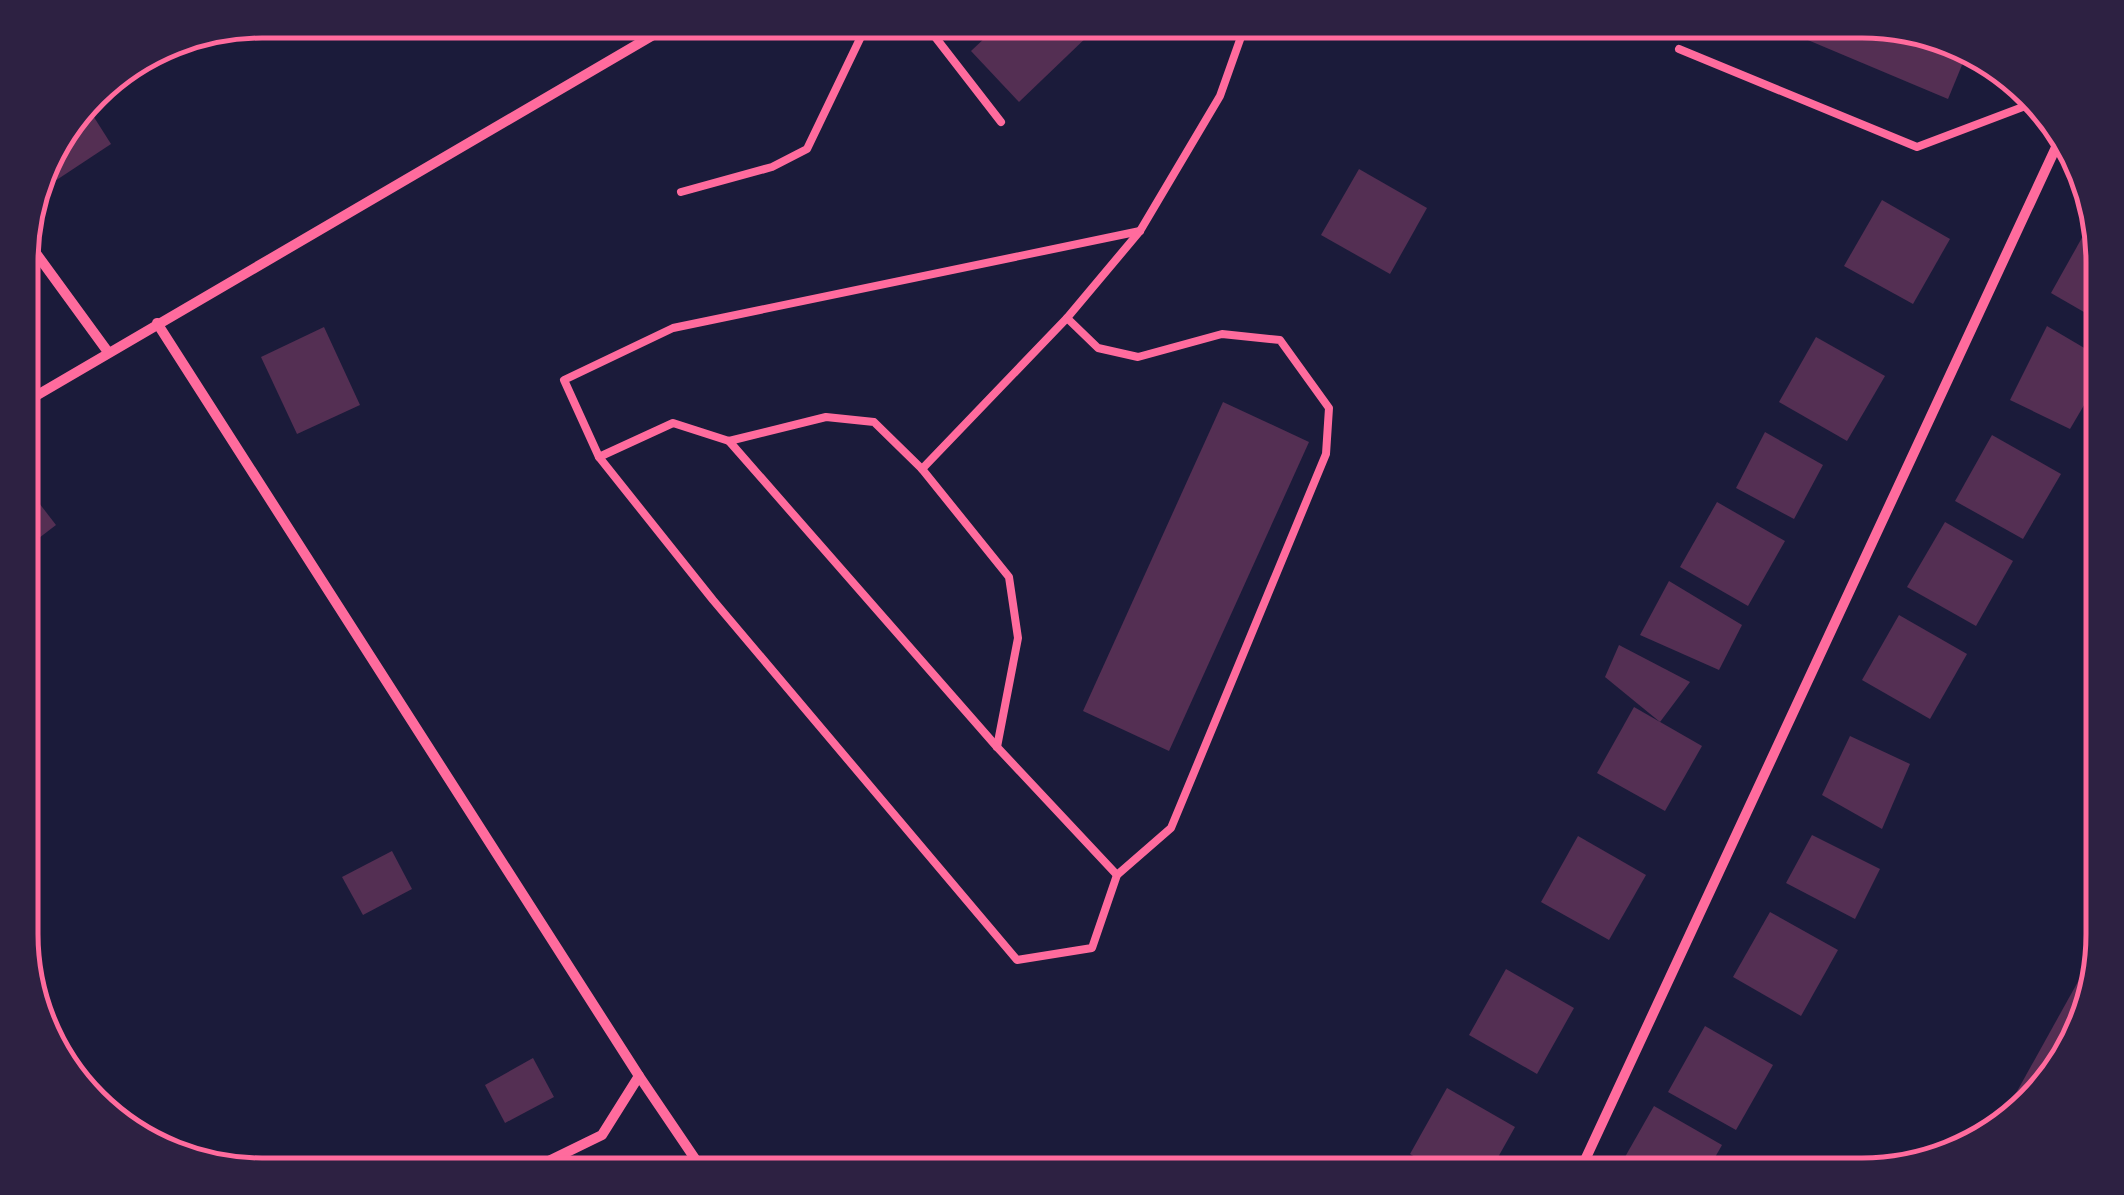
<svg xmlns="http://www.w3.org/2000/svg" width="2124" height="1195" font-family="'Crimson Pro',serif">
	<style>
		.building { fill: #542f53 }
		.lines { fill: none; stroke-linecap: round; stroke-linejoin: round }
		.service { stroke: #ff6b9d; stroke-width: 8 }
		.minor { stroke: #ff6b9d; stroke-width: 10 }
		.rim { fill: none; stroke: #ff6b9d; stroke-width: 5 }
	</style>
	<rect width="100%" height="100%" fill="#1b1b3a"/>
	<g class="building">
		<polygon points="1004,20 1081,20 1092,32 1019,102 971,51"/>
		<polygon points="1760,20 1863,20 1969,48 1948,99"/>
		<polygon points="85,103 111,144 55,181 43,163 45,154"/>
		<polygon points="1359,169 1427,208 1390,274 1321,235"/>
		<polygon points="1882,200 1950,239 1913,304 1844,266"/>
		<polygon points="2088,227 2100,234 2103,245 2103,323 2051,293"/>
		<polygon points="2047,326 2103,359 2103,373 2070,429 2010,400"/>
		<polygon points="324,327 360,405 297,434 261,357"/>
		<polygon points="1816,337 1885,376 1847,441 1779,402"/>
		<polygon points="1223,402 1309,442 1169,751 1083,711"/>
		<polygon points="1765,432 1823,465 1794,519 1736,488"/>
		<polygon points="1992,435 2061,474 2023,539 1955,501"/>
		<polygon points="22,481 56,525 22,551"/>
		<polygon points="1717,502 1785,541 1748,606 1680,567"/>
		<polygon points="1945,522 2013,561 1976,626 1907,587"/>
		<polygon points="1669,581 1742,625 1719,670 1640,635"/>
		<polygon points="1899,615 1967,654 1930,719 1862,680"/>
		<polygon points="1619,645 1690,682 1660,722 1605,677"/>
		<polygon points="1634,707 1702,746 1665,811 1597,773"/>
		<polygon points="1850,736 1910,764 1882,829 1822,795"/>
		<polygon points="1812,835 1880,869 1855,919 1786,883"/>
		<polygon points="1578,836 1646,875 1609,940 1541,902"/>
		<polygon points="392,851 412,889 363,915 342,877"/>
		<polygon points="1770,912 1838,950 1801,1016 1733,977"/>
		<polygon points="1506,969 1574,1008 1537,1074 1469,1035"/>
		<polygon points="2080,978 2092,985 2072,1054 2013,1117 2005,1113"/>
		<polygon points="1705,1026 1773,1065 1736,1130 1668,1092"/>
		<polygon points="533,1058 554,1097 505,1123 485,1085"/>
		<polygon points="1447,1088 1515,1127 1488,1175 1447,1175 1410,1154"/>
		<polygon points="1654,1106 1722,1145 1705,1175 1623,1175 1617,1171"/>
	</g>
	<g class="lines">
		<g class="service">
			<polyline points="922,20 1001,122"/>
			<polyline points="1679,49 1917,147 2036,102"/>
			<polyline points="681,192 772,167 807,149 869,20"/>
			<polyline points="1067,318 1098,348 1138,357 1222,334 1280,340 1329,408 1326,454 1171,828 1117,875 1092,948 1017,960 713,600 599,457 564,380 673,328 1140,231"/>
			<polyline points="729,441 997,747 1117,875"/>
			<polyline points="599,457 673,423 729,441 826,417 874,422 922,469 1009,577 1018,638 997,747"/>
			<polyline points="922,469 1067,318 1140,231 1220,96 1247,20"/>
		</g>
		<g class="minor">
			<polyline points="22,234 108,352"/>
			<polyline points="157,323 639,1076 706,1175"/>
			<polyline points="22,404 679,20"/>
			<polyline points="520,1175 602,1135 639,1076"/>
			<polyline points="1578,1175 2064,130"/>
		</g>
	</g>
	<path d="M0 0H2124V1195H0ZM262 38H1862A224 224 0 0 1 2086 262V934A224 224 0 0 1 1862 1158H262A224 224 0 0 1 38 934V262A224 224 0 0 1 262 38Z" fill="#2d2142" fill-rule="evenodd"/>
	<path class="rim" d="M262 38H1862A224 224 0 0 1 2086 262V934A224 224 0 0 1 1862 1158H262A224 224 0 0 1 38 934V262A224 224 0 0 1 262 38Z"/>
</svg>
